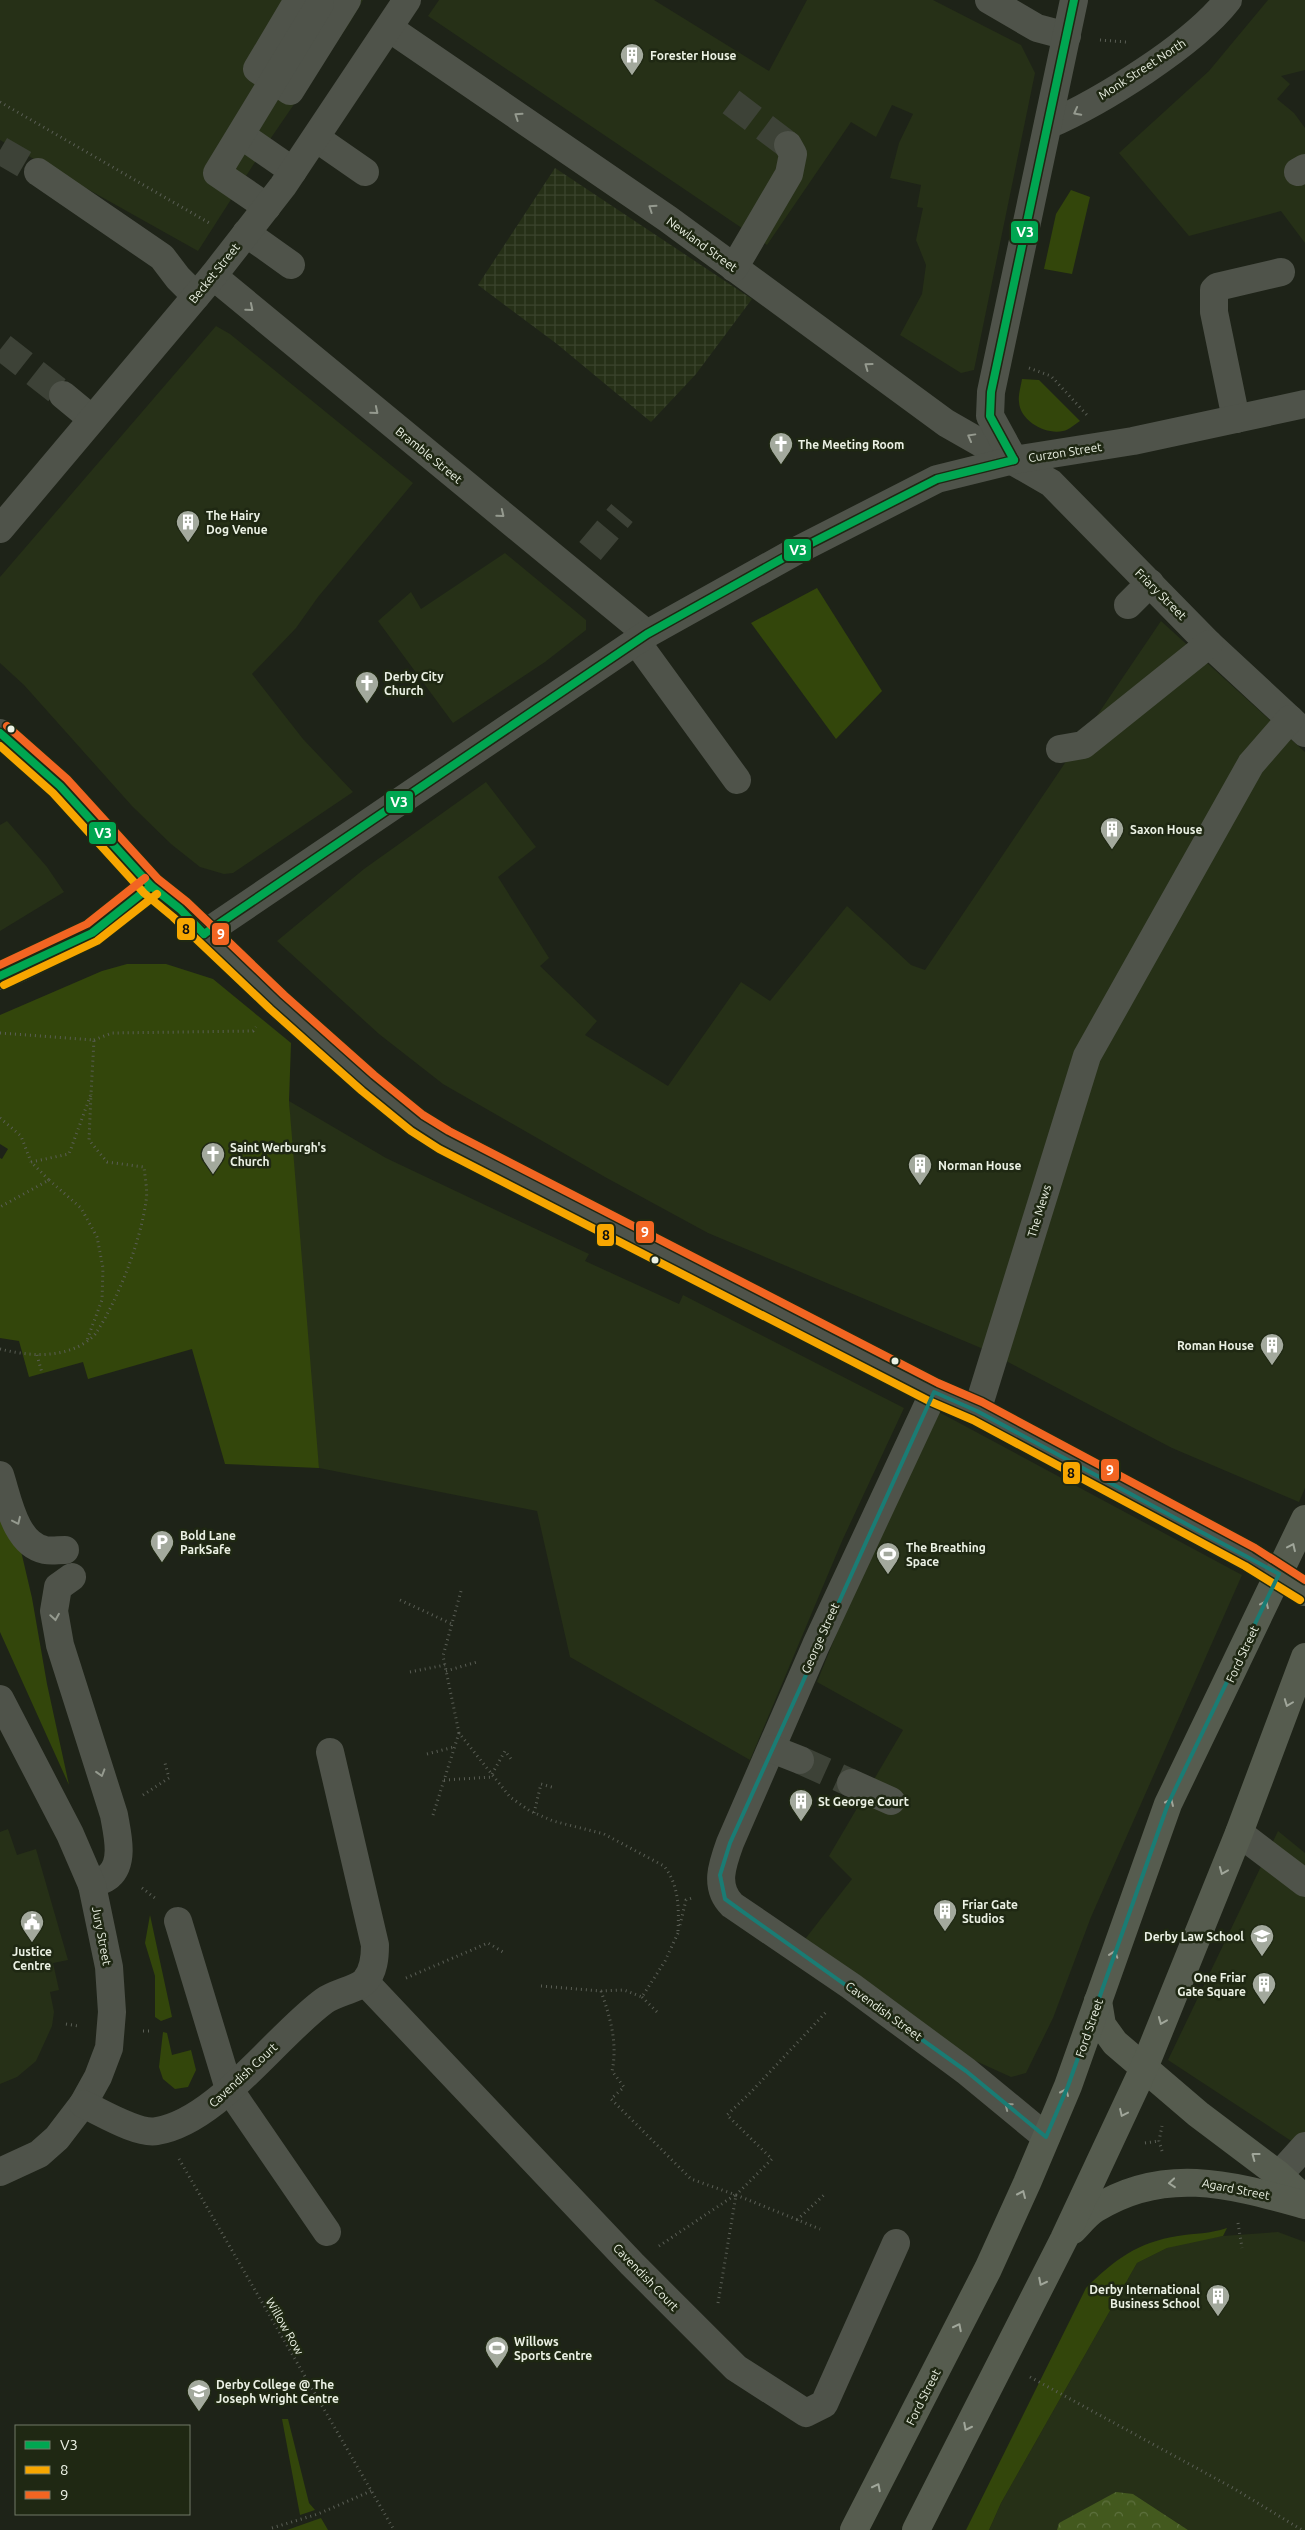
<svg xmlns="http://www.w3.org/2000/svg" width="1305" height="2530" font-family="Ubuntu,sans-serif">
	<style>
		.built { fill: #263017 }
		.industrial { fill: url(#industrial-grid) }
		.green { fill: #33460b }
		.forest { fill: url(#forest-crowns) }
		.lines { fill: none; stroke-linecap: round; stroke-linejoin: round }
		.minor-tunnel { stroke: #3d4237; stroke-width: 28; stroke-dasharray: 28 14; stroke-linecap: butt }
		.path { stroke: #5a5e55; stroke-width: 3; stroke-dasharray: 1 4; stroke-linecap: butt }
		.minor { stroke: #4f534a; stroke-width: 28 }
		.major { stroke: #565c4f; stroke-width: 28 }
		.bus-1-casing { stroke: #1f2813; stroke-width: 11 }
		.bus-2-casing { stroke: #1f2813; stroke-width: 11 }
		.bus-3-casing { stroke: #1f2813; stroke-width: 11 }
		.bus-1 { stroke: #00a651; stroke-width: 8 }
		.bus-2 { stroke: #f7a600; stroke-width: 8 }
		.bus-3 { stroke: #f26522; stroke-width: 8 }
		.oneway { stroke: #959a8f }
		.oneway2 { stroke: #a0a69a }
		.marked { fill: none; stroke: #1a7c74; stroke-width: 4; stroke-linejoin: round }
		.bus-dot { fill: #ebf1e4; stroke: #1f2813; stroke-width: 2 }
		.labels { text-anchor: middle; dominant-baseline: central; stroke-width: 5; stroke-linejoin: round; paint-order: stroke }
		.poi-label { font-size: 12px; font-weight: bold; fill: #ebf1e4; stroke: #1f2813; text-anchor: start }
		.street-label { font-size: 12px; fill: #ebf1e4; stroke: #1f2813 }
		.line-badge { stroke: #1f2813; stroke-width: 2 }
		.badge-label { font-size: 14px; text-anchor: middle; font-weight: bold; fill: #fff }
		.pale-badge-label { font-size: 14px; text-anchor: middle; font-weight: bold; fill: #111 }
	</style>
	<defs>
		<pattern id="industrial-grid" width="8" height="8" patternUnits="userSpaceOnUse" patternTransform="scale(1.25)"><rect width="8" height="8" fill="#263017"/><path d="M0 4h8M4 0v8" fill="none" stroke="#3b442d"/></pattern>
		<pattern id="forest-crowns" width="20" height="18" patternUnits="userSpaceOnUse" patternTransform="scale(1.25)"><rect width="20" height="18" fill="#43591e"/><path d="M2 6a3 3 0 1 1 6 0M12 15a3 3 0 1 1 6 0" fill="none" stroke="#5e713f"/></pattern>
	</defs>
	<rect width="100%" height="100%" fill="#1e2318"/>
	<g class="built">
		<polygon points="0,0 363,0 349,24 262,151 198,251 0,140"/>
		<polygon points="439,0 654,0 769,71 807,0 933,0 1021,45 1035,73 974,370 961,373 900,335 922,294 926,265 916,240 923,208 917,207 921,185 890,178 899,143 913,114 892,105 876,137 851,122 767,245 428,16"/>
		<polygon points="1268,0 1305,0 1305,70 1281,76 1290,84 1277,99 1294,113 1305,128 1305,243 1281,211 1189,236 1119,153 1209,71"/>
		<polygon points="216,326 230,334 413,483 318,597 296,628 252,674 303,739 353,792 233,873 224,874 200,867 171,844 132,806 24,685 0,663 0,577"/>
		<polygon points="505,553 586,620 586,630 545,662 453,723 378,621 411,592 421,609"/>
		<polygon points="1161,621 1305,752 1305,1488 1299,1502 1172,1448 981,1348 708,1233 605,1177 443,1084 379,1034 277,941 364,869 486,782 536,847 498,877 549,958 540,966 597,1021 585,1035 668,1086 741,982 770,1001 847,906 911,965 925,970"/>
		<polygon points="7,821 47,867 64,892 0,931 0,825"/>
		<polygon points="289,1101 386,1158 589,1254 585,1261 679,1304 683,1295 904,1408 842,1541 750,1760 570,1657 537,1511 319,1468 303,1339"/>
		<polygon points="937,1411 1242,1575 1091,1917 1053,2018 1026,2073 1011,2077 967,2057 802,1943 852,1879 829,1856 903,1730 817,1682 844,1615"/>
		<polygon points="8,1829 17,1855 36,1849 68,1960 53,1963 59,1990 50,1992 54,2012 52,2026 36,2061 17,2077 0,2084 0,1832"/>
		<polygon points="1278,1831 1305,1853 1305,2150 1168,2060"/>
		<polygon points="1278,2232 1305,2242 1305,2530 1188,2530 1133,2494 1059,2523 1057,2530 989,2530 1001,2503 1137,2263 1167,2248 1187,2242 1223,2236"/>
	</g>
	<polygon class="industrial" points="555,168 752,299 696,374 651,422 557,344 478,285"/>
	<g class="green">
		<polygon points="1071,190 1090,197 1072,274 1044,269 1056,214"/>
		<path d="M1022,379L1039,380L1080,421C1075,424 1069,430 1063,431C1046,435 1020,421 1019,402C1018,395 1021,386 1022,379Z"/>
		<polygon points="817,588 882,691 836,739 751,623"/>
		<polygon points="127,964 166,964 213,979 291,1043 289,1101 319,1468 225,1464 192,1349 88,1379 83,1362 29,1377 19,1341 0,1338 0,1158 2,1159 8,1149 0,1144 0,1015 102,971"/>
		<polygon points="0,1498 21,1551 32,1598 47,1684 69,1785 0,1632"/>
		<polygon points="150,1915 172,2017 161,2021 155,2017 155,1976 145,1943"/>
		<polygon points="163,2032 167,2033 172,2055 191,2050 196,2070 188,2087 175,2089 163,2079 159,2067"/>
		<path d="M1227,2228L1223,2236L1167,2248L1137,2263L1001,2503L989,2530H966L1086,2288C1114,2260 1138,2242 1178,2236C1196,2233 1209,2234 1227,2228Z"/>
		<polygon points="282,2419 288,2419 309,2503 315,2510 300,2515"/>
		<polygon points="321,2518 328,2530 287,2530"/>
	</g>
	<polygon class="forest" points="1116,2492 1133,2494 1188,2530 1057,2530 1059,2523"/>
	<g class="lines">
		<g class="minor-tunnel">
			<polyline points="731,102 788,145"/>
			<polyline points="0,150 38,172"/>
			<polyline points="2,347 63,395"/>
			<polyline points="590,551 622,513"/>
			<polyline points="800,1760 851,1783"/>
		</g>
		<g class="path">
			<polyline points="1100,40 1126,42"/>
			<polyline points="0,102 211,224"/>
			<polyline points="1029,368 1051,376 1087,415"/>
			<polyline points="0,1033 94,1040 91,1094 69,1154 31,1162 49,1180 0,1207"/>
			<polyline points="94,1040 112,1033 253,1031 256,1027"/>
			<polyline points="0,1118 21,1136 31,1162"/>
			<polyline points="49,1180 81,1208 97,1237 103,1268 102,1300 87,1340"/>
			<path d="M0,1349C24,1355 51,1358 75,1348C81,1346 93,1338 96,1333C118,1300 141,1240 146,1201C148,1191 145,1178 144,1167L107,1162L89,1140L91,1094"/>
			<polyline points="37,1355 42,1373"/>
			<polyline points="400,1600 452,1624"/>
			<polyline points="446,1671 477,1662"/>
			<polyline points="410,1672 445,1665"/>
			<polyline points="459,1733 443,1656 461,1591"/>
			<polyline points="427,1754 454,1747"/>
			<polyline points="492,1774 505,1751 511,1759"/>
			<polyline points="444,1780 493,1777"/>
			<polyline points="143,1795 169,1778 165,1763"/>
			<polyline points="534,1813 541,1784 555,1788"/>
			<path d="M433,1815L459,1733L510,1797L530,1811L553,1821L604,1834L664,1866C679,1885 679,1908 678,1931"/>
			<polyline points="142,1888 155,1898"/>
			<polyline points="680,1925 686,1900 692,1898"/>
			<polyline points="406,1978 488,1943 503,1952"/>
			<polyline points="541,1986 601,1991 624,1990 642,1997 665,1961 679,1931"/>
			<path d="M601,1991C610,2017 618,2043 612,2071L624,2087L611,2099L691,2179L736,2195L772,2159L727,2115L751,2092L828,2010"/>
			<polyline points="642,1997 659,2014"/>
			<polyline points="66,2024 78,2026"/>
			<polyline points="143,2031 153,2031"/>
			<polyline points="1145,2143 1159,2141"/>
			<polyline points="1162,2151 1159,2141 1162,2126"/>
			<polyline points="179,2159 394,2530"/>
			<polyline points="736,2195 820,2229"/>
			<polyline points="797,2220 825,2194"/>
			<polyline points="1238,2223 1242,2248"/>
			<polyline points="659,2246 735,2195"/>
			<polyline points="718,2303 736,2195"/>
			<polyline points="1030,2377 1233,2488 1302,2530"/>
			<polyline points="272,2528 318,2514 371,2491"/>
		</g>
		<g class="minor">
			<polyline points="298,0 257,69 290,91 347,0"/>
			<polyline points="989,0 1037,28 1067,36"/>
			<polyline points="389,28 668,219 946,423 1051,483 1209,644 1305,733"/>
			<path d="M1048,125C1101,102 1193,45 1228,0"/>
			<polyline points="241,135 293,171"/>
			<polyline points="316,138 365,172"/>
			<polyline points="38,172 162,257 178,278 196,296"/>
			<polyline points="1298,172 1305,168"/>
			<polyline points="267,207 217,173 320,4"/>
			<polyline points="246,233 291,265"/>
			<polyline points="734,268 789,174 793,154 788,145"/>
			<polyline points="213,276 647,634"/>
			<polyline points="63,395 92,419"/>
			<polyline points="1236,419 1214,312 1214,290 1217,287 1281,272"/>
			<polyline points="1014,460 990,416 991,392 1074,0"/>
			<polyline points="0,529 213,276 283,186 407,0"/>
			<polyline points="1128,605 1150,583"/>
			<polyline points="636,641 737,780"/>
			<polyline points="0,733 60,786 151,886 180,909 277,1002 368,1083 417,1123 444,1140 934,1392 977,1411 1279,1574"/>
			<polyline points="1060,749 1083,745 1209,644"/>
			<polyline points="204,934 647,634 796,551 937,479 1014,460 1133,441 1305,404"/>
			<polyline points="0,976 18,969 92,933 151,886"/>
			<path d="M934,1392L816,1645L730,1843C722,1865 714,1887 732,1905L851,1986L966,2071L1046,2137"/>
			<polyline points="977,1411 1087,1056 1251,764 1290,719"/>
			<path d="M0,1475C8,1499 15,1544 45,1550C51,1551 58,1550 65,1550"/>
			<path d="M72,1577L58,1587L54,1611L60,1645L114,1815C117,1833 125,1862 109,1876C104,1880 97,1882 92,1885"/>
			<polyline points="0,1699 70,1834 92,1885 109,1967 112,2012 109,2048 98,2077 83,2104 57,2138 39,2154 0,2172"/>
			<polyline points="772,1749 800,1760"/>
			<polyline points="851,1783 891,1801"/>
			<polyline points="1239,1833 1305,1883"/>
			<polyline points="178,1921 229,2089 327,2232"/>
			<polyline points="365,1982 632,2264 736,2368 806,2413 824,2404 896,2243"/>
			<path d="M83,2104C101,2112 138,2135 157,2131C217,2121 275,2037 324,2001C335,1993 358,1989 365,1981C374,1971 375,1957 375,1945L330,1752"/>
			<polyline points="1279,2175 1305,2146"/>
		</g>
		<g class="major">
			<polyline points="1279,1574 1305,1592"/>
			<polyline points="1098,2001 1102,2025 1115,2043 1198,2114 1279,2175 1305,2199"/>
			<path d="M1073,2230C1080,2223 1087,2214 1095,2209C1165,2165 1232,2185 1305,2205"/>
			<polyline points="854,2530 988,2269 1027,2183 1068,2086 1168,1804 1305,1519"/>
			<polyline points="916,2530 1064,2239 1144,2068 1239,1833 1305,1657"/>
		</g>
		<g class="bus-1-casing">
			<g id="bus-1">
				<polyline points="1014,460 990,416 991,392 1074,0"/>
				<polyline points="0,733 60,786 151,886 180,909 204,934"/>
				<polyline points="204,934 647,634 796,551 937,479 1014,460"/>
				<polyline points="0,976 92,933 151,886"/>
			</g>
		</g>
		<g class="bus-2-casing">
			<g id="bus-2">
				<polyline points="0,746 53,793 144,893 173,917 270,1009 362,1091 411,1131 439,1149 929,1401 973,1420 1245,1566 1300,1600"/>
				<polyline points="4,985 97,941 157,894"/>
			</g>
		</g>
		<g class="bus-3-casing">
			<g id="bus-3">
				<polyline points="7,726 67,779 158,879 187,902 284,995 374,1075 423,1115 449,1131 938,1383 982,1402 1255,1548 1305,1580"/>
				<polyline points="0,965 87,924 145,878"/>
			</g>
		</g>
		<use href="#bus-1" class="bus-1"/>
		<use href="#bus-2" class="bus-2"/>
		<use href="#bus-3" class="bus-3"/>
	</g>
	<defs><path id="oneway-chevron" d="M-2-3.5L2.5 0L-2 3.5" fill="none" stroke-width="1.6" stroke-linecap="round" stroke-linejoin="round" transform="scale(1.25)"/></defs>
	<g class="oneway">
		<use href="#oneway-chevron" transform="translate(1077 112) rotate(152)"/>
		<use href="#oneway-chevron" transform="translate(518 116) rotate(-146)"/>
		<use href="#oneway-chevron" transform="translate(652 208) rotate(-146)"/>
		<use href="#oneway-chevron" transform="translate(250 308) rotate(40)"/>
		<use href="#oneway-chevron" transform="translate(868 366) rotate(-144)"/>
		<use href="#oneway-chevron" transform="translate(375 411) rotate(40)"/>
		<use href="#oneway-chevron" transform="translate(971 437) rotate(-151)"/>
		<use href="#oneway-chevron" transform="translate(501 514) rotate(39)"/>
		<use href="#oneway-chevron" transform="translate(17 1521) rotate(65)"/>
		<use href="#oneway-chevron" transform="translate(55 1617) rotate(81)"/>
		<use href="#oneway-chevron" transform="translate(101 1773) rotate(73)"/>
		<use href="#oneway-chevron" transform="translate(1008 2106) rotate(-141)"/>
	</g>
	<g class="oneway2">
		<use href="#oneway-chevron" transform="translate(1292 1547) rotate(-65)"/>
		<use href="#oneway-chevron" transform="translate(1265 1604) rotate(-65)"/>
		<use href="#oneway-chevron" transform="translate(1288 1703) rotate(111)"/>
		<use href="#oneway-chevron" transform="translate(1170 1802) rotate(-66)"/>
		<use href="#oneway-chevron" transform="translate(1223 1871) rotate(112)"/>
		<use href="#oneway-chevron" transform="translate(1114 1954) rotate(-71)"/>
		<use href="#oneway-chevron" transform="translate(1162 2021) rotate(112)"/>
		<use href="#oneway-chevron" transform="translate(1065 2092) rotate(-66)"/>
		<use href="#oneway-chevron" transform="translate(1123 2113) rotate(115)"/>
		<use href="#oneway-chevron" transform="translate(1255 2156) rotate(-143)"/>
		<use href="#oneway-chevron" transform="translate(1172 2183) rotate(175)"/>
		<use href="#oneway-chevron" transform="translate(1022 2194) rotate(-66)"/>
		<use href="#oneway-chevron" transform="translate(1042 2282) rotate(117)"/>
		<use href="#oneway-chevron" transform="translate(958 2327) rotate(-63)"/>
		<use href="#oneway-chevron" transform="translate(967 2427) rotate(117)"/>
		<use href="#oneway-chevron" transform="translate(877 2487) rotate(-63)"/>
	</g>
	<path class="marked" d="M934,1392L977,1411L1279,1574L1168,1804L1068,2086L1046,2137L966,2071L725,1899L720,1875L730,1843Z"/>
	<defs>
		<g id="building-pin" transform="scale(1.25)"><path d="M0 17L-7.5 6A9.5 9.5 0 1 1 7.5 6Z" fill="#a3a99d" stroke="#1f2813"/><path d="M-4-6H4V6H1V3H-1V6H-4ZM-2.5-4.3h1.7v1.8h-1.7ZM.8-4.3h1.7v1.8H.8ZM-2.5-1h1.7V.8h-1.7ZM.8-1h1.7V.8H.8Z" fill="#fff"/></g>
		<g id="church-pin" transform="scale(1.25)"><path d="M0 17L-7.5 6A9.5 9.5 0 1 1 7.5 6Z" fill="#a3a99d" stroke="#1f2813"/><path d="M-1.2-6h2.4v3.5h3.3v2.4h-3.3V6h-2.4V-.1h-3.3v-2.4h3.3Z" fill="#fff"/></g>
		<g id="parking-pin" transform="scale(1.25)"><path d="M0 17L-7.5 6A9.5 9.5 0 1 1 7.5 6Z" fill="#a3a99d" stroke="#1f2813"/><path d="M-3.5-5.5H1a3.5 3.5 0 0 1 0 7H-1V5.5H-3.5ZM-1-3.4V-.6H.8a1.4 1.4 0 0 0 0-2.8Z" fill="#fff"/></g>
		<g id="stadium-pin" transform="scale(1.25)"><path d="M0 17L-7.5 6A9.5 9.5 0 1 1 7.5 6Z" fill="#a3a99d" stroke="#1f2813"/><path d="M0-5a6.5 5 0 1 0 0 10a6.5 5 0 1 0 0-10ZM-3.5-1.8h7v3.6h-7Z" fill="#fff"/></g>
		<g id="civic-pin" transform="scale(1.25)"><path d="M0 17L-7.5 6A9.5 9.5 0 1 1 7.5 6Z" fill="#a3a99d" stroke="#1f2813"/><path d="M-.6-6.5H3V-4.5H.6V-3L4-1V1h2V6H-6V1h2V-1L-.6-3ZM-1.2 2.5V6h2.4V2.5Z" fill="#fff"/></g>
		<g id="university-pin" transform="scale(1.25)"><path d="M0 17L-7.5 6A9.5 9.5 0 1 1 7.5 6Z" fill="#a3a99d" stroke="#1f2813"/><path d="M0-5L7-2L0 1L-7-2ZM-4 1L0 2.5L4 1V4Q0 6-4 4Z" fill="#fff"/></g>
	</defs>
	<g fill-rule="evenodd">
		<use href="#building-pin" x="632" y="55"/>
		<use href="#church-pin" x="781" y="444"/>
		<use href="#building-pin" x="188" y="522"/>
		<use href="#church-pin" x="367" y="683"/>
		<use href="#building-pin" x="1112" y="829"/>
		<use href="#church-pin" x="213" y="1154"/>
		<use href="#building-pin" x="920" y="1165"/>
		<use href="#building-pin" x="1272" y="1345"/>
		<use href="#parking-pin" x="162" y="1542"/>
		<use href="#stadium-pin" x="888" y="1554"/>
		<use href="#building-pin" x="801" y="1801"/>
		<use href="#building-pin" x="945" y="1911"/>
		<use href="#civic-pin" x="32" y="1922"/>
		<use href="#university-pin" x="1262" y="1936"/>
		<use href="#building-pin" x="1264" y="1984"/>
		<use href="#building-pin" x="1218" y="2296"/>
		<use href="#stadium-pin" x="497" y="2348"/>
		<use href="#university-pin" x="199" y="2391"/>
	</g>
	<g class="bus-dot">
		<circle cx="11" cy="729" r="4.5"/>
		<circle cx="655" cy="1260" r="4.5"/>
		<circle cx="895" cy="1361" r="4.5"/>
	</g>
	<g class="labels">
		<g class="poi-label">
			<text x="650" y="55">Forester House</text>
			<text x="798" y="444">The Meeting Room</text>
			<text x="206" y="515">The Hairy<tspan x="206" dy="14">Dog Venue</tspan></text>
			<text x="384" y="676">Derby City<tspan x="384" dy="14">Church</tspan></text>
			<text x="1130" y="829">Saxon House</text>
			<text x="230" y="1147">Saint Werburgh's<tspan x="230" dy="14">Church</tspan></text>
			<text x="938" y="1165">Norman House</text>
			<text x="1254" y="1345" text-anchor="end">Roman House</text>
			<text x="180" y="1535">Bold Lane<tspan x="180" dy="14">ParkSafe</tspan></text>
			<text x="906" y="1547">The Breathing<tspan x="906" dy="14">Space</tspan></text>
			<text x="818" y="1801">St George Court</text>
			<text x="962" y="1904">Friar Gate<tspan x="962" dy="14">Studios</tspan></text>
			<text x="1244" y="1936" text-anchor="end">Derby Law School</text>
			<text x="32" y="1951" text-anchor="middle">Justice<tspan x="32" dy="14">Centre</tspan></text>
			<text x="1246" y="1977" text-anchor="end">One Friar<tspan x="1246" dy="14">Gate Square</tspan></text>
			<text x="1200" y="2289" text-anchor="end">Derby International<tspan x="1200" dy="14">Business School</tspan></text>
			<text x="514" y="2341">Willows<tspan x="514" dy="14">Sports Centre</tspan></text>
			<text x="216" y="2384">Derby College @ The<tspan x="216" dy="14">Joseph Wright Centre</tspan></text>
		</g>
		<g class="street-label">
			<text transform="translate(1142 69) rotate(-33)">Monk Street North</text>
			<text transform="translate(702 244) rotate(36)">Newland Street</text>
			<text transform="translate(214 273) rotate(-51)">Becket Street</text>
			<text transform="translate(1065 452) rotate(-9)">Curzon Street</text>
			<text transform="translate(429 455) rotate(39)">Bramble Street</text>
			<text transform="translate(1161 594) rotate(45)">Friary Street</text>
			<text transform="translate(1039 1211) rotate(-73)">The Mews</text>
			<text transform="translate(820 1638) rotate(-66)">George Street</text>
			<text transform="translate(1242 1654) rotate(-65)">Ford Street</text>
			<text transform="translate(102 1936) rotate(79)">Jury Street</text>
			<text transform="translate(884 2011) rotate(36)">Cavendish Street</text>
			<text transform="translate(1089 2028) rotate(-71)">Ford Street</text>
			<text transform="translate(243 2075) rotate(-43)">Cavendish Court</text>
			<text transform="translate(1236 2189) rotate(11)">Agard Street</text>
			<text transform="translate(646 2277) rotate(46)">Cavendish Court</text>
			<text transform="translate(285 2326) rotate(60)">Willow Row</text>
			<text transform="translate(923 2397) rotate(-63)">Ford Street</text>
		</g>
	</g>
	<g class="line-badge">
		<rect x="1010" y="220" width="29" height="24" rx="5" fill="#00a651"/>
		<rect x="783" y="538" width="29" height="24" rx="5" fill="#00a651"/>
		<rect x="385" y="790" width="29" height="24" rx="5" fill="#00a651"/>
		<rect x="88" y="821" width="29" height="24" rx="5" fill="#00a651"/>
		<rect x="176" y="917" width="20" height="24" rx="5" fill="#f7a600"/>
		<rect x="211" y="922" width="19" height="24" rx="5" fill="#f26522"/>
		<rect x="635" y="1220" width="20" height="24" rx="5" fill="#f26522"/>
		<rect x="596" y="1223" width="19" height="24" rx="5" fill="#f7a600"/>
		<rect x="1100" y="1458" width="20" height="24" rx="5" fill="#f26522"/>
		<rect x="1062" y="1461" width="19" height="24" rx="5" fill="#f7a600"/>
	</g>
	<g class="badge-label">
		<text x="1025" y="237">V3</text>
		<text x="798" y="555">V3</text>
		<text x="399" y="807">V3</text>
		<text x="103" y="838">V3</text>
		<text x="221" y="939">9</text>
		<text x="645" y="1237">9</text>
		<text x="1110" y="1475">9</text>
	</g>
	<g class="pale-badge-label">
		<text x="186" y="934">8</text>
		<text x="606" y="1240">8</text>
		<text x="1071" y="1478">8</text>
	</g>
	<rect x="15" y="2425" width="175" height="90" fill="#1f2813" stroke="#717867"/>
	<rect x="25" y="2441" width="25" height="8" fill="#00a651" stroke="#717867"/>
	<text x="60" y="2450" font-size="15" fill="#ebf1e4">V3</text>
	<rect x="25" y="2466" width="25" height="8" fill="#f7a600" stroke="#717867"/>
	<text x="60" y="2475" font-size="15" fill="#ebf1e4">8</text>
	<rect x="25" y="2491" width="25" height="8" fill="#f26522" stroke="#717867"/>
	<text x="60" y="2500" font-size="15" fill="#ebf1e4">9</text>
</svg>
